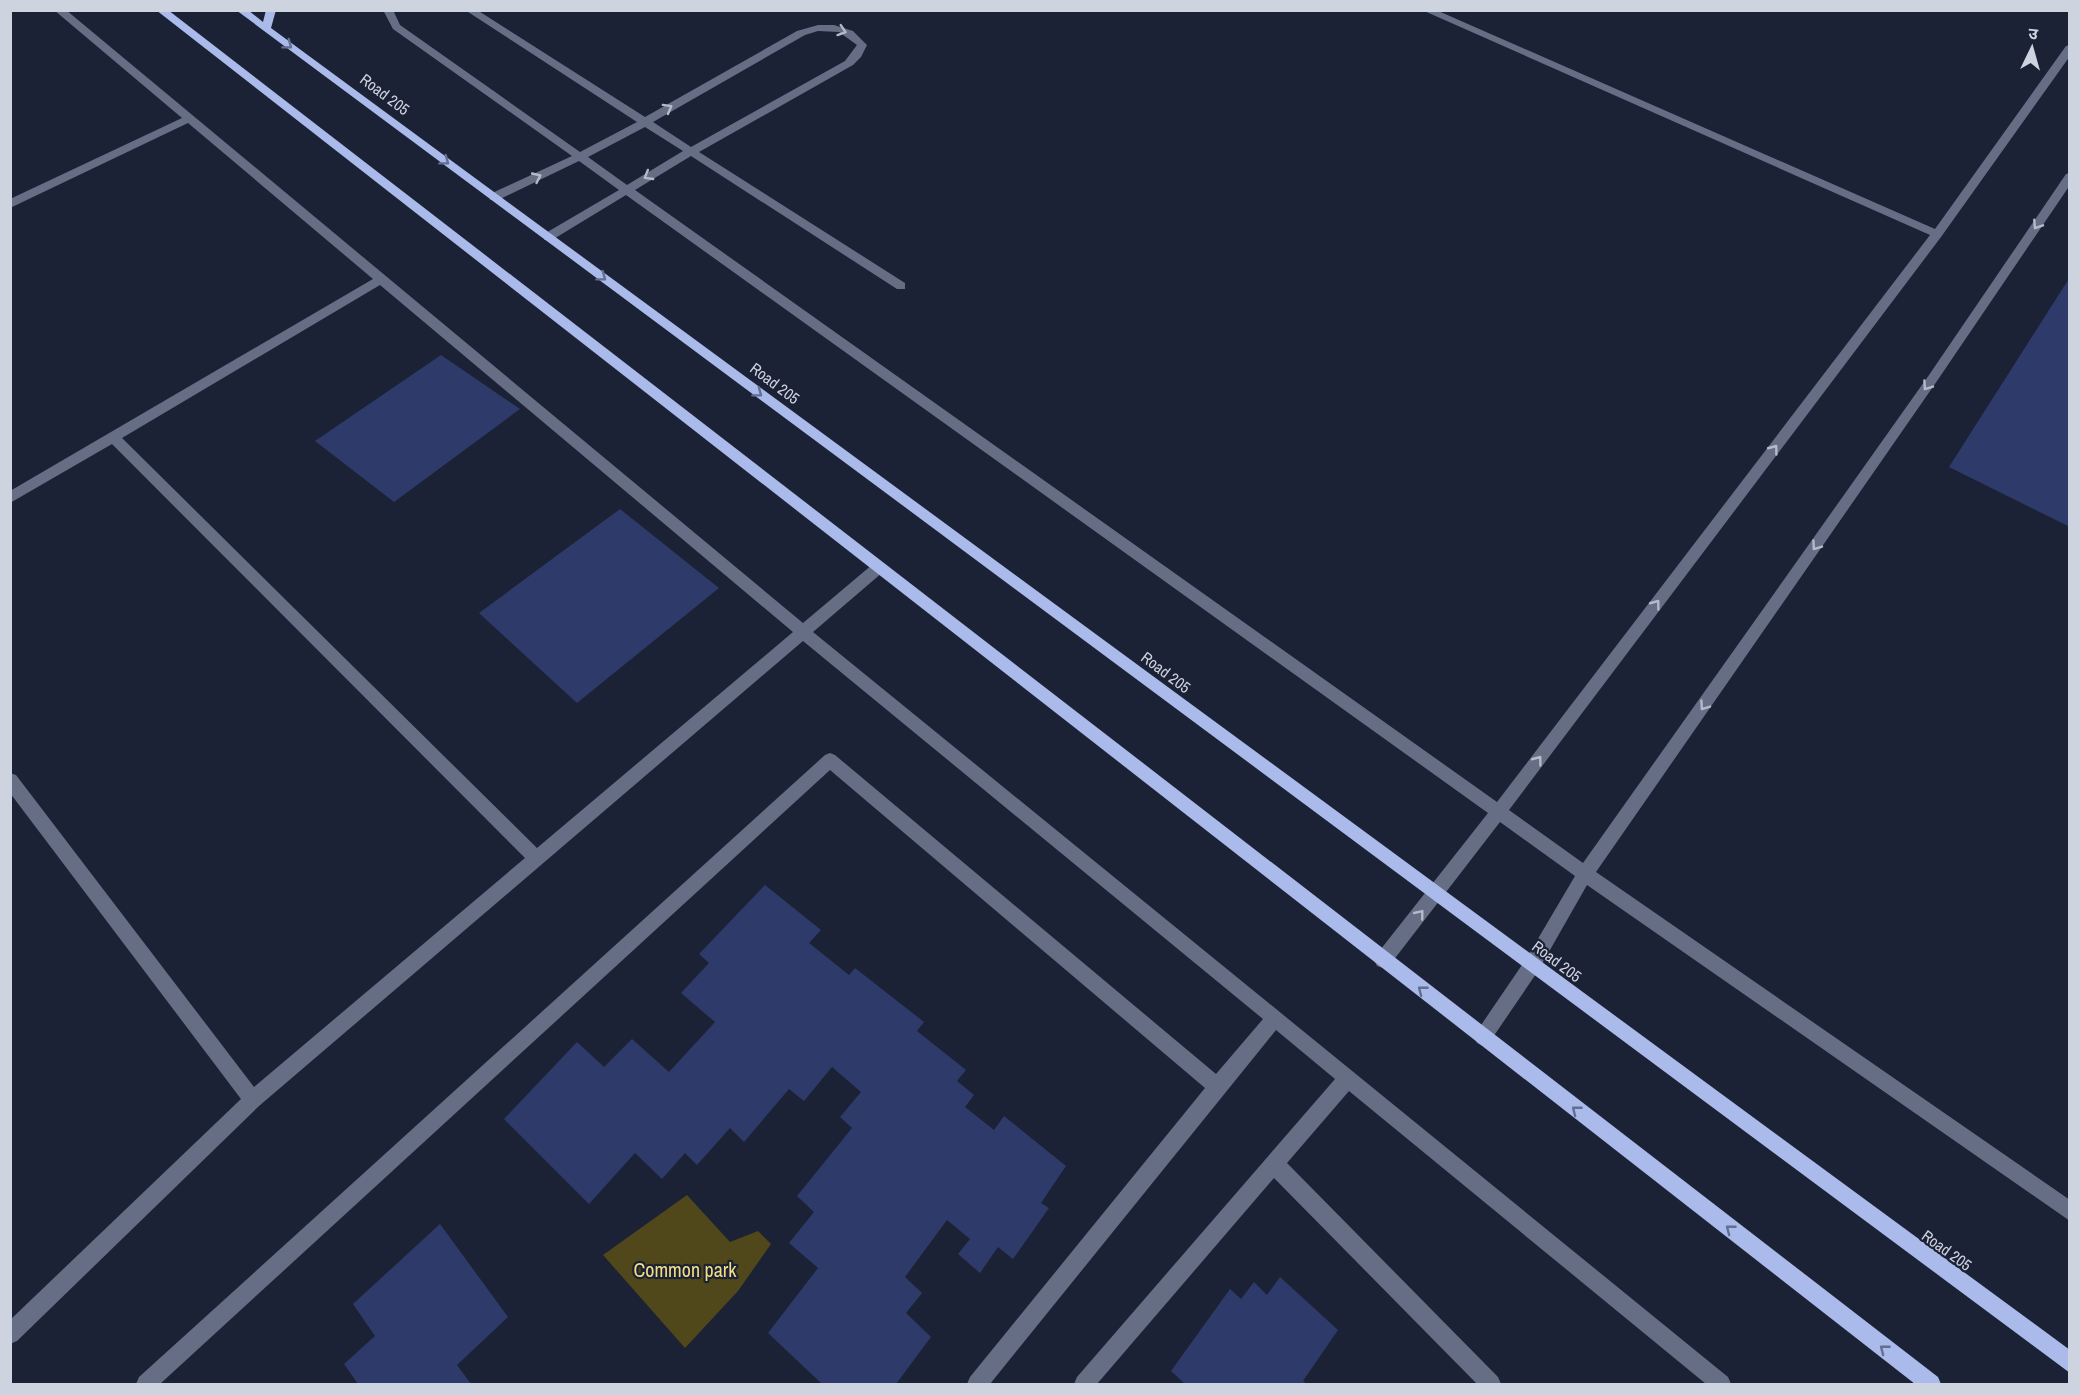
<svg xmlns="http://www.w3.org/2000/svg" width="2080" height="1395" font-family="'Archivo Narrow','Noto Sans Devanagari',sans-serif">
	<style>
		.green { fill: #50471b }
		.building { fill: #2e3a6a }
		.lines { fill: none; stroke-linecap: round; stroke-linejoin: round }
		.minor { fill: #666e85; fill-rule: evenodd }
		.major { fill: #aabaea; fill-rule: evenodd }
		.oneway { stroke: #b4bac9 }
		.oneway2 { stroke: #636e90 }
		.labels { text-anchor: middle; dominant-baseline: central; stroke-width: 4.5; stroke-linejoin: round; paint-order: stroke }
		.street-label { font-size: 16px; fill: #ced3e0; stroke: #1c2235 }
		.near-park-label { font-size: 20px; fill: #f3de83; stroke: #1c2235 }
	</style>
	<rect width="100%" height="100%" fill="#1c2235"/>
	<polygon class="green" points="687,1195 730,1242 758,1231 771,1244 738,1291 685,1348 603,1255"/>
	<g class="building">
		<polygon points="2070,277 2070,527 1949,467"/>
		<polygon points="441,355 520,409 394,502 315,441"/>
		<polygon points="620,509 719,588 577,703 479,613"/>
		<polygon points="765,885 821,930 809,943 849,975 855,968 924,1022 917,1031 966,1070 957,1081 974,1095 965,1107 994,1130 1004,1116 1066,1166 1041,1203 1049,1208 1013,1259 998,1247 980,1273 958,1254 970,1239 947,1220 905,1277 922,1293 906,1313 931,1337 896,1384 822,1384 768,1333 818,1268 789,1243 814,1212 797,1196 852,1128 840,1117 861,1092 832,1067 804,1101 789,1089 744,1142 730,1128 697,1165 685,1153 662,1179 635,1153 589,1204 504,1119 577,1042 604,1067 632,1039 669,1072 715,1022 681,993 709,963 699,954"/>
		<polygon points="440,1224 508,1317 457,1365 471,1384 358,1384 344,1364 375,1336 353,1304"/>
		<polygon points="1280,1277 1338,1330 1303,1381 1307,1384 1185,1384 1171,1371 1230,1289 1241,1299 1254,1282 1267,1295"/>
	</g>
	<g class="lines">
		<g class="minor">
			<path d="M54,10H66L803,623L873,564H883L885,568L883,572L813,632L1728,1377L1731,1384H1706L1349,1091L1287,1163L1498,1377L1501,1384H1477L1274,1178L1097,1384H1074L1077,1377L1335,1079L1276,1030L990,1384H967L970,1377L1205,1088L830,770L160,1384H136L139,1377L825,755L830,753L835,755L1216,1074L1263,1019L803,641L259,1106L17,1341L10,1344V1320L241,1099L10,793V773L16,775L254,1087L525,858L112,444L10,503V491L373,279L188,123L10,208V199L182,118ZM380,285L793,632L537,848L122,438Z"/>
			<path d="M383,10H393L400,25L580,152L637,122L465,10H477L645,117L797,31L818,25H834L853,31L867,45L861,57L853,65L699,152L905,283V289H897L691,156L635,190L1497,802L1930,235L1422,10H1436L1935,229L2066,46L2070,45V56L1941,237L1509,810L1583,863L1929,375L2066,174L2070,173V185L1937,381L1596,872L2070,1200V1221L1587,885L1538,971L1489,1043L1483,1046L1477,1043L1474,1037L1477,1031L1526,959L1575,876L1500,822L1389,966L1383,968L1377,966L1374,960L1377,954L1488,813L626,195L552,240H544V234L619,190L579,161L498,200H490V194L572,156L393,29ZM818,31L839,32L857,45L845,61L691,147L653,122L805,35ZM645,127L683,151L627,185L588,157Z"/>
		</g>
		<g class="major">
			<polygon points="156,10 168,10 1938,1377 1941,1384 1915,1384"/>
			<polygon points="236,10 248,10 263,22 266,10 276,10 271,28 2070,1350 2070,1373"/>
		</g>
	</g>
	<defs><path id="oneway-chevron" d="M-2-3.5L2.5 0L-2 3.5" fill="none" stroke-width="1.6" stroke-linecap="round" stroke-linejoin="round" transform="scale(1.5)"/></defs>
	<g class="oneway">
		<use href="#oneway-chevron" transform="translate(842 31) rotate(18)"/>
		<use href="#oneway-chevron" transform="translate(668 108) rotate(-29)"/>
		<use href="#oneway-chevron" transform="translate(648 176) rotate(149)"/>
		<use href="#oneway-chevron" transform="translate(537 177) rotate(-25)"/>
		<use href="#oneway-chevron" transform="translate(2037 225) rotate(123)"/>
		<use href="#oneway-chevron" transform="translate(1927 386) rotate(125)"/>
		<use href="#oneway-chevron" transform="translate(1774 449) rotate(-53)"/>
		<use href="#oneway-chevron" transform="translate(1816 546) rotate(125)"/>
		<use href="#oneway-chevron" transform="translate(1656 604) rotate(-53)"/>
		<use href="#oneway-chevron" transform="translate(1704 706) rotate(125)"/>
		<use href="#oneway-chevron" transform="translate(1538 760) rotate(-53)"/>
		<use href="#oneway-chevron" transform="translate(1420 914) rotate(-51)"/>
	</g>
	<g class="oneway2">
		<use href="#oneway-chevron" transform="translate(288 45) rotate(37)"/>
		<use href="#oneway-chevron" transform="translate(445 161) rotate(37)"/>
		<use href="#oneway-chevron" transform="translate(602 277) rotate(37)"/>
		<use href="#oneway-chevron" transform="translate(758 393) rotate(37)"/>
		<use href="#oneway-chevron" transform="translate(1422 990) rotate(-142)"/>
		<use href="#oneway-chevron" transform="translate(1576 1110) rotate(-142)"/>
		<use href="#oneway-chevron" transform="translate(1730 1229) rotate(-142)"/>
		<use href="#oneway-chevron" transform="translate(1884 1349) rotate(-142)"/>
	</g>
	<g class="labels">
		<g class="street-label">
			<text transform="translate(385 94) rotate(37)">Road 205</text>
			<text transform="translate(775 383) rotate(37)">Road 205</text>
			<text transform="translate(1166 672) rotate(37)">Road 205</text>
			<text transform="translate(1557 961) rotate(37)">Road 205</text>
			<text transform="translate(1947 1250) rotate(36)">Road 205</text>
		</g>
		<g class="near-park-label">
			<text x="685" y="1269">Common park</text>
		</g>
	</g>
	<rect width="2080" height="1395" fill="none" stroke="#ced3e0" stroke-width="24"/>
	<g transform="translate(2032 48) rotate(5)" stroke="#1c2235" stroke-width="4.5" paint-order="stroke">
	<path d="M0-4.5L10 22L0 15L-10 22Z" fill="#ced3e0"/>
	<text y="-9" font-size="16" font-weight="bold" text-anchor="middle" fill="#ced3e0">उ</text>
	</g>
</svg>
